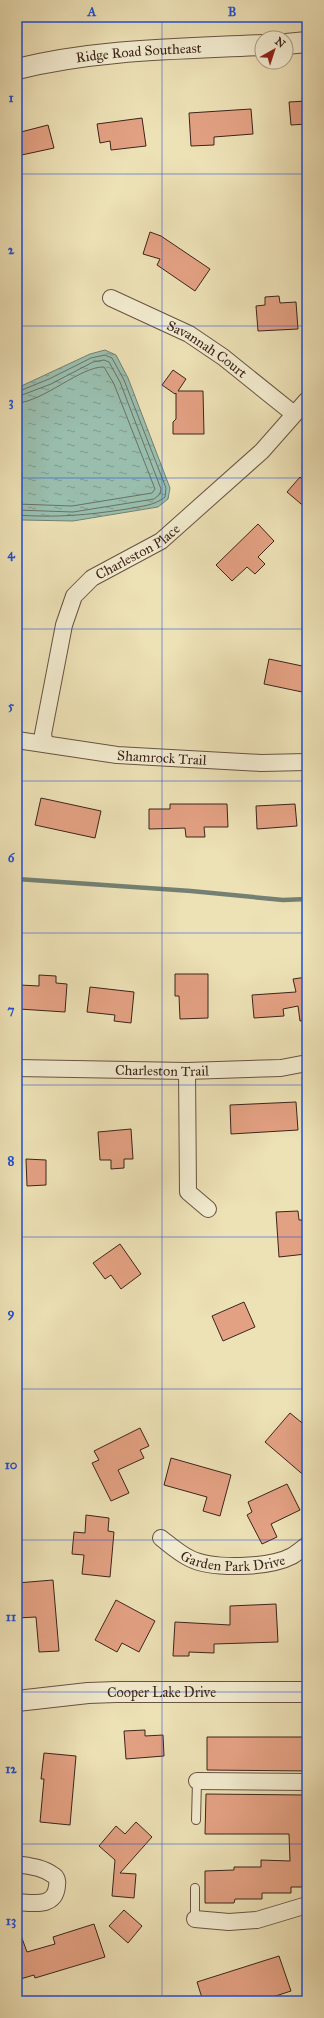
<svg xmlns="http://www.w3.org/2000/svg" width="324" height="2018" font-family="'IM FELL Great Primer',serif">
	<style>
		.water { fill: url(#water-ripples); stroke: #748073 }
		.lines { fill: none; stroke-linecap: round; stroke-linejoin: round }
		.shore { stroke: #6a7164; stroke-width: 1 }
		.stream { stroke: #748073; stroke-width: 4.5 }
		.building { fill: #e3a183; stroke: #3c241b }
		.service-casing { stroke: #685342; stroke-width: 10 }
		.minor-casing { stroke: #685342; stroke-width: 18 }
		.tertiary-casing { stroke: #685342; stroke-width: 22 }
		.service { stroke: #f3ecd0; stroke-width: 8 }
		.minor { stroke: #f3ecd0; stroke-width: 16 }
		.tertiary { stroke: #f3ecd0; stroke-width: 20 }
		.grid { fill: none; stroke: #1d4ed8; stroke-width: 1; stroke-opacity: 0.55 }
		.labels { text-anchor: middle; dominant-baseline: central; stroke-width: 4; stroke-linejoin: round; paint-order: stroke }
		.street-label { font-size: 14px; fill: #3c241b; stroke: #f3ecd0 }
		.neatline { fill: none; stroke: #1d4ed8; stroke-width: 1.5 }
		.grid-label { font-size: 13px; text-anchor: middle; font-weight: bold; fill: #1d4ed8 }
	</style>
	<defs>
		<pattern id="water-ripples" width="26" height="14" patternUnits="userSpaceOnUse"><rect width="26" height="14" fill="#99beae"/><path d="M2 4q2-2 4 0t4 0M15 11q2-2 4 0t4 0" fill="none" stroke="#7e9a8d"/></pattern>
	</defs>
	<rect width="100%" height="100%" fill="#ede1b6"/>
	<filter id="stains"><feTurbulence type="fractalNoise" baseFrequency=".005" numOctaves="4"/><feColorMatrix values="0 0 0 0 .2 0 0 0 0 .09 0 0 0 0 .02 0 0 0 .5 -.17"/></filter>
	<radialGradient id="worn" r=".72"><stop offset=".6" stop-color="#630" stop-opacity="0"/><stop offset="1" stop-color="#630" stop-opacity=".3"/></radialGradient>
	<polygon class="water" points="105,350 116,355 128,378 170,488 168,499 158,507 73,521 23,520 17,518 17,388 90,354"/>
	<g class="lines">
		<g class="shore">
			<path d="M17,392L49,379L91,358L105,355L112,358L124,380L166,488L165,497C154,506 141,506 127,509C89,515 55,518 17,515"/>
			<polyline points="17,397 51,384 93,362 104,360 109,362 120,382 161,489 160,494 154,499 73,512 17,510"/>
			<path d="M17,403C43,402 81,366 104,367L114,384L155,489L152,493L72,506L17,504"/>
		</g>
		<polyline class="stream" points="17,879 191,891 283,900 307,899"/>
	</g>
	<g class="building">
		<polygon points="307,101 307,124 291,125 289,102"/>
		<polygon points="251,109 253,134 214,137 214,145 191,146 189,113"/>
		<polygon points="142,118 146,146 111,150 110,141 100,143 97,124"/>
		<polygon points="48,125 54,148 17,156 17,133"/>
		<polygon points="150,232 161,236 210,269 195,291 157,265 160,259 143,254"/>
		<polygon points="279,296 280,303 296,302 298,329 258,331 256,306 265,305 265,297"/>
		<polygon points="173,370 186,379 178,391 203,391 204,434 173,434 173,422 176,419 176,393 175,394 162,385"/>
		<polygon points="300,477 307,483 307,509 287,492"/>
		<polygon points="258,524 274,541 258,557 265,564 255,574 247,567 232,581 216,565"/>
		<polygon points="269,659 307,667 307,693 264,684"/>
		<polygon points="41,798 101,811 95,838 35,825"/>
		<polygon points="170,804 227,804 228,827 204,827 205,837 186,837 185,828 149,829 149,809 170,809"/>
		<polygon points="295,804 297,826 257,829 256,806"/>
		<polygon points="175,974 208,974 208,1018 180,1019 179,996 175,996"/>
		<polygon points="39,975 56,976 56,983 67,984 65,1012 19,1009 20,985 39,986"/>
		<polygon points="307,977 307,1020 300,1021 298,1006 283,1009 284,1016 254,1018 252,995 296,992 293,979"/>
		<polygon points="90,987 134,992 131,1023 114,1021 115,1015 87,1012"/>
		<polygon points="296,1102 298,1130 231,1134 230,1105"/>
		<polygon points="131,1129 133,1159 124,1159 124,1168 111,1169 111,1160 100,1160 98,1132"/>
		<polygon points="26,1159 46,1160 46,1185 27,1186"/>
		<polygon points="298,1211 299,1220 303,1220 306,1254 279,1257 276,1212"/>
		<polygon points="120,1244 141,1274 121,1289 111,1275 105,1279 93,1263"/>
		<polygon points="244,1302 255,1327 223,1341 212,1316"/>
		<polygon points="290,1413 307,1427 307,1478 265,1442"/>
		<polygon points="140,1428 149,1446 140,1450 144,1458 118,1470 129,1493 111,1501 92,1463 99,1460 94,1451"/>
		<polygon points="171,1458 231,1475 220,1516 203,1511 207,1497 164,1485"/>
		<polygon points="287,1484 300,1510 271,1524 277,1537 262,1544 247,1515 252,1512 248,1502"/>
		<polygon points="86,1515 109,1518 108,1531 114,1532 110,1577 82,1574 84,1555 72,1554 74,1532 85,1533"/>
		<polygon points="53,1580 59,1651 39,1652 36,1617 17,1618 17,1583"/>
		<polygon points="116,1600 155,1621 139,1652 122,1643 117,1652 95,1640"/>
		<polygon points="276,1604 278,1642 214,1644 214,1653 189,1652 189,1656 173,1656 175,1622 230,1625 230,1606"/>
		<polygon points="145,1730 145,1736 163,1735 164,1756 126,1759 124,1731"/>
		<polygon points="207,1737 304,1737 307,1739 307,1771 207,1770"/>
		<polygon points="44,1753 76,1756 70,1825 40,1822 44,1779 41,1779"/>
		<polygon points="206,1794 306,1795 307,1887 291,1887 291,1893 262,1893 262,1899 235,1899 234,1903 205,1903 205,1871 234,1870 234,1867 261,1867 261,1860 290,1861 289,1834 205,1834"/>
		<polygon points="136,1822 152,1837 120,1873 136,1874 134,1898 112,1896 115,1860 99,1846 116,1826 125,1834"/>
		<polygon points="124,1910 142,1926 128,1943 109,1926"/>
		<polygon points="94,1924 105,1957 35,1978 34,1975 17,1980 17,1930 19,1930 27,1952 55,1944 53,1937"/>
		<polygon points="279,1956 291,1991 260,2001 203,2001 197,1982"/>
	</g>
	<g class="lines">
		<g class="service-casing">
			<g id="service">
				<polyline points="196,1820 197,1781"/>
				<polyline points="195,1888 195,1919"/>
			</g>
		</g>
		<g class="minor-casing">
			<g id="minor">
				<path id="s1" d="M111,298L189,334L223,357L294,414"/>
				<path id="s2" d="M17,740L117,755L261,763L307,762"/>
				<path id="s3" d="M45,744L43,734L64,625L74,596L92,578L161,541L262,451L307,400"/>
				<path id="s4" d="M17,1068L187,1071L281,1068L307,1063"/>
				<polyline points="187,1071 188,1192 208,1209"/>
				<path id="s5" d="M161,1538C170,1545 179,1553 189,1558C212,1570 269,1568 292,1556C297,1553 302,1549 307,1545"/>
				<polyline points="197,1781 307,1782"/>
				<path d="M17,1864C29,1866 42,1867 53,1875C57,1877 58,1882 57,1886C55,1908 33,1903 17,1902"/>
				<polyline points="195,1919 229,1922 257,1920 307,1905"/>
			</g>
		</g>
		<g class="tertiary-casing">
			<g id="tertiary">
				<polyline points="286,44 307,42"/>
				<path id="s6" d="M17,69C97,49 181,49 262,45"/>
				<path id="s7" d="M17,1701L88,1693L116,1692H307"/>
			</g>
		</g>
		<use href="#service" class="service"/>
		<use href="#minor" class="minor"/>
		<use href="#tertiary" class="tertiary"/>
	</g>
	<path class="grid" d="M162,17V2001M17,174H307M17,326H307M17,478H307M17,629H307M17,781H307M17,933H307M17,1085H307M17,1237H307M17,1389H307M17,1540H307M17,1692H307M17,1844H307"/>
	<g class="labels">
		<g class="street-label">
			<text stroke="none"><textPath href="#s6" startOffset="123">Ridge Road Southeast</textPath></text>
			<text stroke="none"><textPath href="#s1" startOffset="109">Savannah Court</textPath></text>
			<text stroke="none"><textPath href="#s3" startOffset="230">Charleston Place</textPath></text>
			<text stroke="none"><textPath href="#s2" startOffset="146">Shamrock Trail</textPath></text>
			<text stroke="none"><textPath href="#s4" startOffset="145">Charleston Trail</textPath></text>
			<text stroke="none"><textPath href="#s5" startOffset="79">Garden Park Drive</textPath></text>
			<text stroke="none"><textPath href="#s7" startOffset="145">Cooper Lake Drive</textPath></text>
		</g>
	</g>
	<rect width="324" height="2018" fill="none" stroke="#ede1b6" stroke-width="44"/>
	<g transform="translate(274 50) rotate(39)"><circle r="19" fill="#f3ecd0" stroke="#aa9c88"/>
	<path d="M0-3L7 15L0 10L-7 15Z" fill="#8f2418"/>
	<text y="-6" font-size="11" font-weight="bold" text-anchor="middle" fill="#3c241b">N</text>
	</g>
	<rect x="22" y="22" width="280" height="1974" class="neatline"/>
	<g class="grid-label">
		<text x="92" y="16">A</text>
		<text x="232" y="16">B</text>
		<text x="11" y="102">1</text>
		<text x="11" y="254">2</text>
		<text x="11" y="406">3</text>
		<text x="11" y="558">4</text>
		<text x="11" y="710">5</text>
		<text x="11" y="862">6</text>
		<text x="11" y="1014">7</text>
		<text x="11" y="1165">8</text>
		<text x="11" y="1317">9</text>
		<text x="11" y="1469">10</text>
		<text x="11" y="1621">11</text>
		<text x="11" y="1773">12</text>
		<text x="11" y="1925">13</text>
	</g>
	<rect width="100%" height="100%" filter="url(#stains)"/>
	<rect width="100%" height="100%" fill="url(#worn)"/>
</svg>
